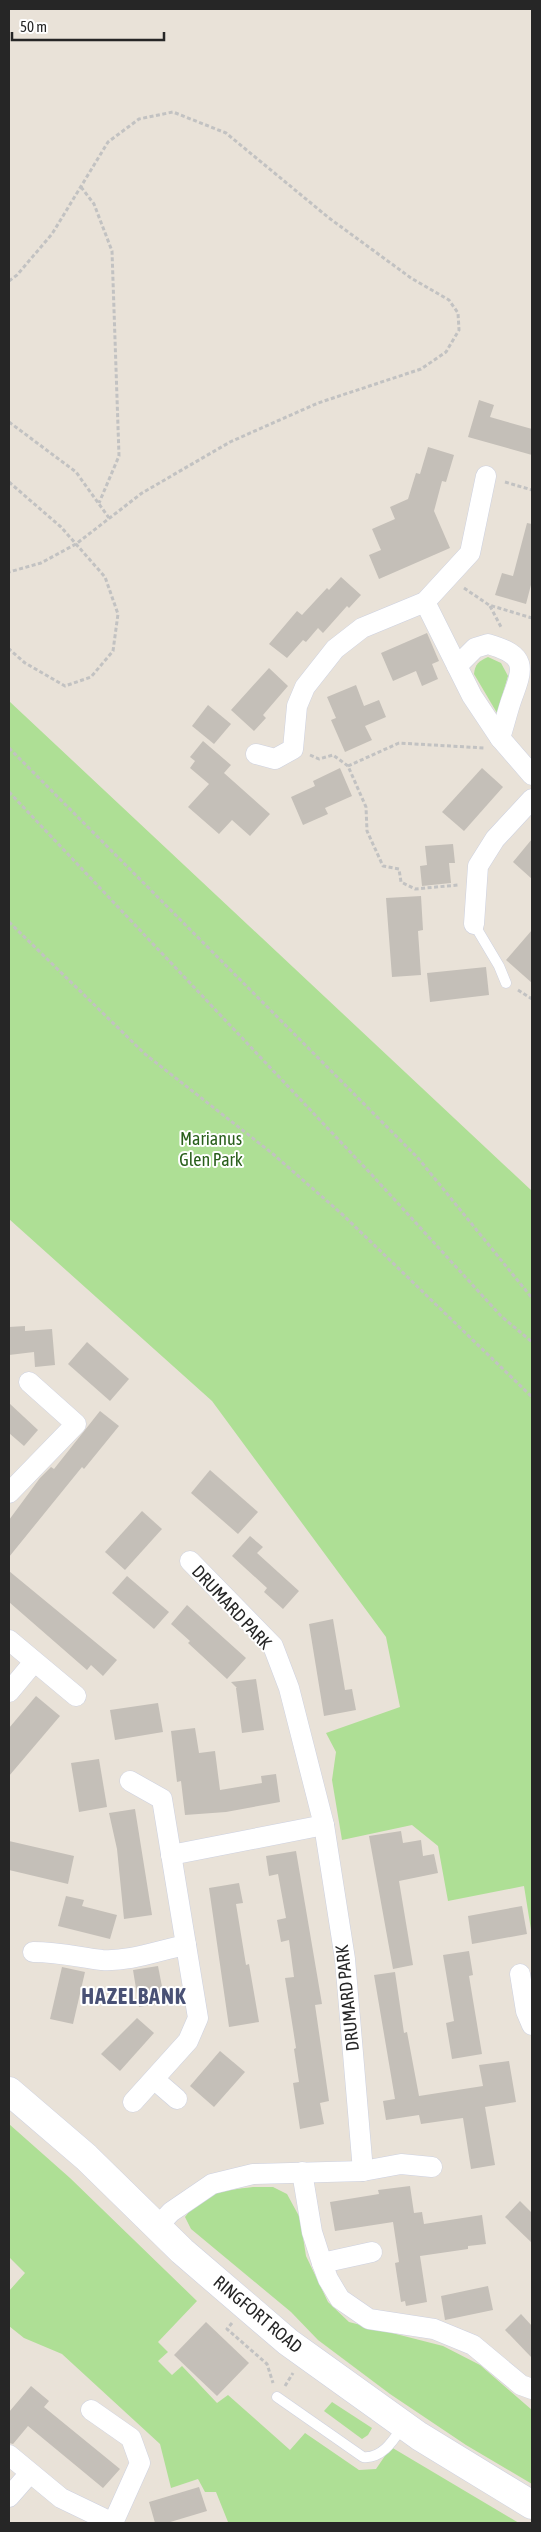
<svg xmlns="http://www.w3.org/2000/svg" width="541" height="2532" font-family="'Asap Condensed',sans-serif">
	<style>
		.green { fill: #aedf95 }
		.building { fill: #c4bfb8 }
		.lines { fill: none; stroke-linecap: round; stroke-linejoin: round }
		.lane-casing { stroke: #cdd1e0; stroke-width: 11 }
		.street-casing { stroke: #cdd1e0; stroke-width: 21 }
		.secondary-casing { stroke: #cdd1e0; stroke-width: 29 }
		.path { stroke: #c2c2c2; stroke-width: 3; stroke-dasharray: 4 2.5; stroke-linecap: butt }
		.lane { stroke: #fff; stroke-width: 10 }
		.street { stroke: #fff; stroke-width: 20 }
		.secondary { stroke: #fff; stroke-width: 28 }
		.labels { text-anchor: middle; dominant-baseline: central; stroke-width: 4; stroke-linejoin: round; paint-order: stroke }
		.park-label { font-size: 18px; fill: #295f1b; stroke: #fff }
		.street-label { font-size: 18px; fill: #262626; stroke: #fff }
		.district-label { font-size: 22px; font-weight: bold; letter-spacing: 1px; fill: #495175; stroke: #fff }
	</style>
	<rect width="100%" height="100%" fill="#e9e2d8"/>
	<g class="green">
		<path d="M488,657L501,663L508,676L497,713L474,674C475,664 479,661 488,657Z"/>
		<polygon points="9,701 532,1191 532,1936 524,1886 448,1901 438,1846 412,1825 342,1840 332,1780 336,1752 326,1733 400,1707 386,1637 212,1401 9,1219"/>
		<polygon points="9,2124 70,2178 197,2301 158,2342 168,2352 158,2361 172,2375 182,2366 217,2403 228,2395 290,2450 305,2433 359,2470 376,2469 391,2447 519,2523 228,2522 216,2492 205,2492 198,2479 171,2488 160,2444 62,2354 24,2338 9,2326 9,2291 25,2273 9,2257"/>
		<path d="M253,2187H273L287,2194L300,2218L306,2256L328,2302L349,2322L443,2346L480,2365L532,2410V2484L466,2445L390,2394L318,2340L291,2312L191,2229L185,2217C204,2191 223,2191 253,2187Z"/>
		<polygon points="332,2402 372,2428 368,2435 362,2439 324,2411"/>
	</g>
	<g class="building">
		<polygon points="479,400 494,405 490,417 532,429 532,455 468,437"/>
		<polygon points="428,447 454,455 446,482 442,481 434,511 450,548 379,579 369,555 381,550 372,529 395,519 390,507 408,499 416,473 420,474"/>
		<polygon points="527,523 532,524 532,581 526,604 495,595 502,573 513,576"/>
		<polygon points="341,577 361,595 349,608 347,606 323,633 318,628 306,642 303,640 287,658 269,644 297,611 302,615 327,588 329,590"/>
		<polygon points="427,633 439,661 432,664 438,679 422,686 416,671 393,681 381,653"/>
		<polygon points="269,668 288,686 263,715 266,718 254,731 231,710"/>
		<polygon points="356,685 364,706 379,700 386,717 365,726 372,740 345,752 331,720 336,718 327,697"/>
		<polygon points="208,705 231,724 214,744 192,726"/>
		<polygon points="203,741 231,765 224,773 270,814 250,836 232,820 219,834 188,807 209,784 190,768 195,761 190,757"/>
		<polygon points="340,768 352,796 325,808 328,814 303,825 291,797 315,786 313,781"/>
		<polygon points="482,768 503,787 464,831 442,812"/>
		<polygon points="532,839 532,879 513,862"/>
		<polygon points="453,844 455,863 449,863 451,883 422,886 420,866 427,865 425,846"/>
		<polygon points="421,896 423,930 418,931 421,975 392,977 386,898"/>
		<polygon points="532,930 532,983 506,960"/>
		<polygon points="486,967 489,995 430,1002 427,973"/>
		<polygon points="25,1326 25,1331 52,1329 55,1365 35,1367 34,1352 9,1355 9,1327"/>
		<polygon points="87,1342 129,1379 110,1401 68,1364"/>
		<polygon points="9,1403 38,1430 24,1446 9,1433"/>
		<polygon points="100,1411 119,1426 84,1469 82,1467 9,1557 9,1520 40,1478 51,1467 54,1469"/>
		<polygon points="210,1470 258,1512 238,1534 191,1493"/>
		<polygon points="142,1511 162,1529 125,1570 105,1552"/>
		<polygon points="250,1536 263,1547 257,1553 299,1591 283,1609 264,1592 267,1588 232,1556"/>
		<polygon points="9,1571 117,1660 103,1676 91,1665 87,1670 9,1602"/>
		<polygon points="127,1576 169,1612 154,1629 112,1593"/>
		<polygon points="187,1605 246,1658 227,1679 188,1643 190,1641 171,1624"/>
		<polygon points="333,1619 345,1690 352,1689 356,1710 324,1716 309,1624"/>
		<polygon points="256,1679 264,1730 242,1733 236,1688 237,1688 231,1682"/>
		<polygon points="36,1696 60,1716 9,1776 9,1728"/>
		<polygon points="158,1703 163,1732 115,1740 110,1710"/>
		<polygon points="195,1728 199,1753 215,1751 220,1790 262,1783 261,1776 276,1774 280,1802 226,1812 185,1815 181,1781 177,1782 171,1731"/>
		<polygon points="99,1759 107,1807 79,1812 71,1763"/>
		<polygon points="135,1809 152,1915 124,1919 117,1849 109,1813"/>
		<polygon points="401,1831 403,1843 421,1840 423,1856 434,1854 438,1873 399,1881 413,1965 393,1969 369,1836"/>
		<polygon points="9,1841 74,1856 68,1884 9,1870"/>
		<polygon points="296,1851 322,2004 315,2005 329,2101 320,2103 324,2124 300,2129 293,2083 299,2082 294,2049 296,2048 285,1978 294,1977 289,1940 281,1942 277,1920 286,1918 278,1874 269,1876 266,1856"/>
		<polygon points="239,1883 243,1903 236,1904 246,1965 249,1964 259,2022 229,2027 209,1888"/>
		<polygon points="66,1896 84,1900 82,1906 117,1915 110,1939 58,1926"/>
		<polygon points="522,1906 527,1934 472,1944 468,1916"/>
		<polygon points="469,1951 473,1975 469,1976 482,2054 452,2059 446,2023 454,2021 443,1955"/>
		<polygon points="158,1966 165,2002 139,2007 133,1970"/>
		<polygon points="62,1967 85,1972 73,2024 50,2019"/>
		<polygon points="395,1972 404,2033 407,2032 419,2096 483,2086 479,2065 509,2061 516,2102 485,2107 495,2165 471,2169 463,2118 421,2124 419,2115 386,2120 383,2101 395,2099 374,1975"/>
		<polygon points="137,2018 154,2033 120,2071 101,2054"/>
		<polygon points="220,2051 245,2072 214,2107 190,2086"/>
		<polygon points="410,2186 414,2213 422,2212 424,2224 482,2215 486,2244 468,2246 468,2249 420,2256 427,2302 406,2306 405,2301 401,2302 395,2263 399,2262 393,2222 335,2231 330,2202 379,2194 378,2190"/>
		<polygon points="520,2201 532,2213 532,2243 505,2217"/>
		<polygon points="488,2286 493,2310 445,2320 441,2296"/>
		<polygon points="521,2314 532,2326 532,2358 505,2330"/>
		<polygon points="206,2322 249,2363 217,2396 174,2355"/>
		<polygon points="31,2386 49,2401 44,2407 120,2469 103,2488 28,2426 13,2444 9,2443 9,2412"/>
		<polygon points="199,2487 207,2511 167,2523 155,2523 149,2502"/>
	</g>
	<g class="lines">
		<g class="lane-casing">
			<g id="lane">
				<polyline points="474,924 499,966 506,983"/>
				<path d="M277,2397L363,2457C382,2459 393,2441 403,2426"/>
			</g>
		</g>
		<g class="street-casing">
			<g id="street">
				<polyline points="425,602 472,696 500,738 532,775"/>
				<path d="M457,666L475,648L488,644C529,656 523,668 511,701C507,713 504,726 500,738"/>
				<polyline points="256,754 275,759 293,749 297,706 305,687 335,649 362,628 425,602 470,553 486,476"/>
				<polyline points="474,924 478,866 495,839 532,799"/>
				<polyline points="9,1493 76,1424 29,1382"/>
				<polyline points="190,1561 273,1646 289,1688 324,1825 345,1959 363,2171"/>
				<polyline points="9,1640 76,1696"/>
				<polyline points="9,1692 34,1662"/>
				<polyline points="130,1781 162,1799 198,2018 188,2041 133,2102"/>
				<polyline points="171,1855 324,1825"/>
				<path d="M33,1952C59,1952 78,1957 102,1960C129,1962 160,1950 186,1945"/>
				<polyline points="520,1974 526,2011 532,2025"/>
				<polyline points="155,2080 177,2099"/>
				<polyline points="302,2172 312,2232 322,2263 328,2279 340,2299 369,2319 434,2329 473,2345 521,2385 532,2389"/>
				<polyline points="157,2227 171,2212 212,2184 253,2174 363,2171 401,2164 432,2167"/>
				<polyline points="322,2263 372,2252"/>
				<polyline points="91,2410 131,2438 140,2463 113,2523"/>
				<polyline points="9,2455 61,2498 113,2523"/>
				<polyline points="9,2497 30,2473"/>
			</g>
		</g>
		<g class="secondary-casing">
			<polyline id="secondary" points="9,2091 86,2157 182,2251 288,2342 419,2436 532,2505"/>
		</g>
		<g class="path">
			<polyline points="81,187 94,204 112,251 119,456 99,503"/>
			<polyline points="9,281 17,275 52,234 108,142 139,119 173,112 226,133 329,218 411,278 449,300 458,313 459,330 446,352 421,369 318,403 230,442 142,493 76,544 41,563 9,572"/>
			<polyline points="9,422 76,472 109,518"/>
			<polyline points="9,482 61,527 105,577 118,614 113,651 91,677 65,686 25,663 9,649"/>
			<polyline points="505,482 532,490"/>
			<polyline points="464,588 489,605 532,618"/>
			<polyline points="490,606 501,627"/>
			<polyline points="9,748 418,1158 532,1298"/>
			<polyline points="310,755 319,759 333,755 348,766 366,807 367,831 383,866 399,869 401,882 415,889 458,885"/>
			<polyline points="348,766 399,743 484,748"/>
			<polyline points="9,792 372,1175 501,1316 532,1342"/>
			<polyline points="9,922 145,1054 273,1154 343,1215 532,1397"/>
			<polyline points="518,990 532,999"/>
			<polyline points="232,2323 227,2329 267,2364 273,2383"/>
			<polyline points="285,2386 293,2373"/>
		</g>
		<use href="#lane" class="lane"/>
		<use href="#street" class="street"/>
		<use href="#secondary" class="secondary"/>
	</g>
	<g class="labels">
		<g class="park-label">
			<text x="211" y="1138">Marianus<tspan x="211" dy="21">Glen Park</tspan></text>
		</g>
		<g class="street-label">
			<text transform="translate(232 1607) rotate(47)">DRUMARD PARK</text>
			<text transform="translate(347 1998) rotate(-96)">DRUMARD PARK</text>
			<text transform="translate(258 2314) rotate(40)">RINGFORT ROAD</text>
		</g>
		<g class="district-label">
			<text x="134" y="1996">HAZELBANK</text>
		</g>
	</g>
	<rect width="541" height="2532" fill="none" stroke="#262626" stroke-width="20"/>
	<path d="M12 32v8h152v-8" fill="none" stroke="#262626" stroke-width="2.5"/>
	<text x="20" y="32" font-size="15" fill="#262626" stroke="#ffffff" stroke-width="4" paint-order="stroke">50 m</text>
</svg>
